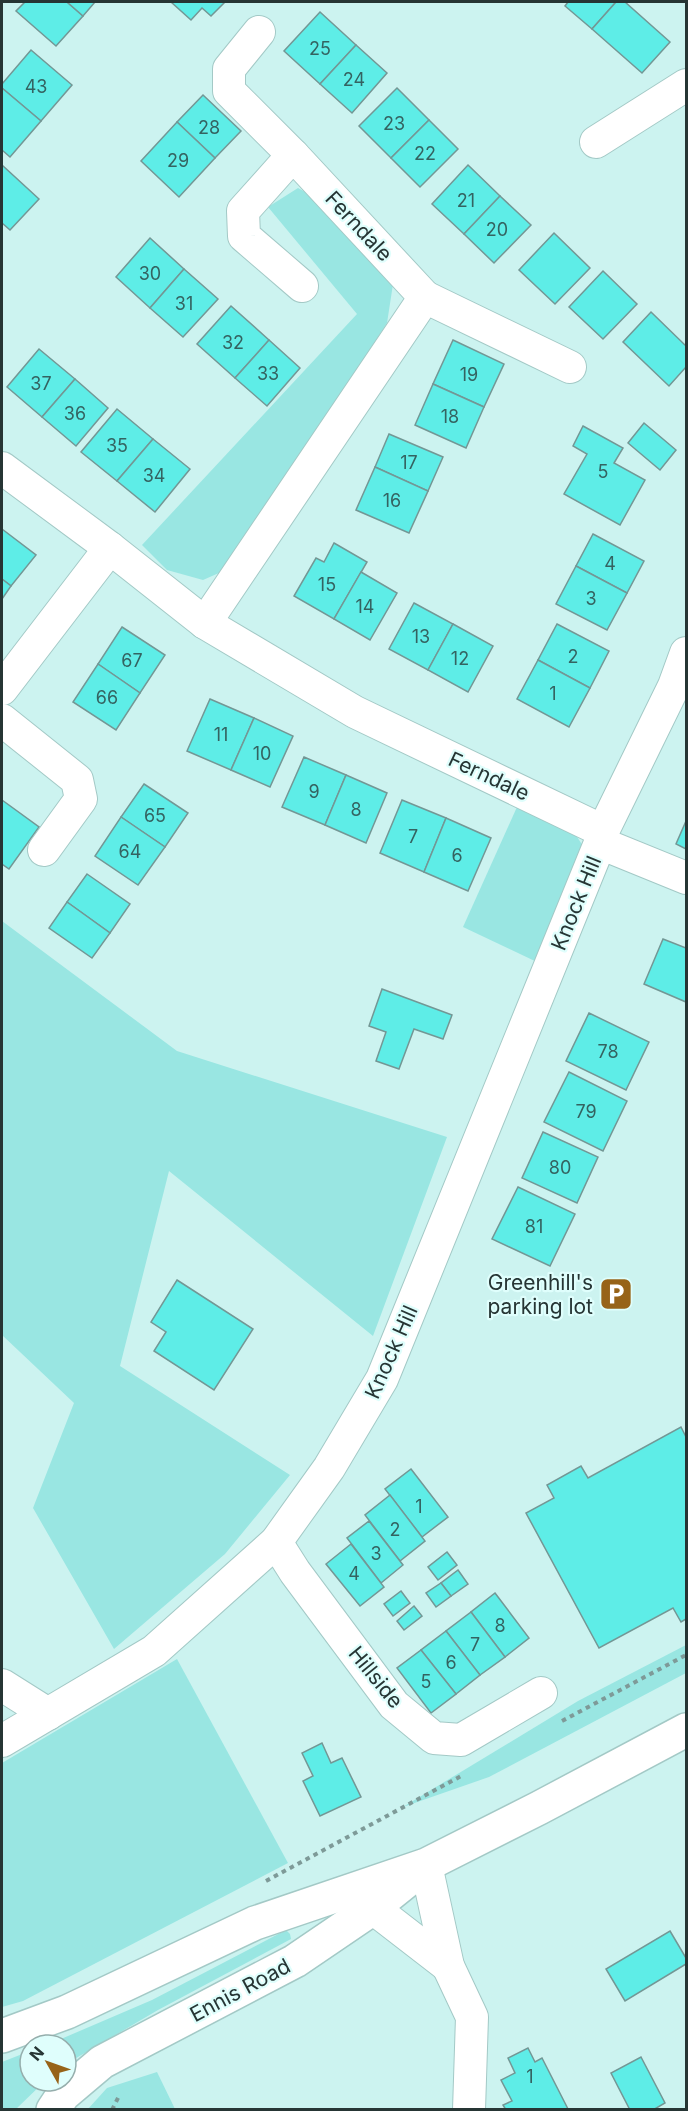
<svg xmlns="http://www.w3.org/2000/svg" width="688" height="2111" font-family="Inter,sans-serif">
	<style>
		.green { fill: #99e6e2 }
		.building { fill: #5eede7; stroke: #739795; stroke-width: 1.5 }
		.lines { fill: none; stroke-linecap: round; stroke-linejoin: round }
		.minor-casing { stroke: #a3c9c6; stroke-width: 34 }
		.secondary-casing { stroke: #a3c9c6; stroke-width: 36 }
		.path { stroke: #7e9a98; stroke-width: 4; stroke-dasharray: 4.5 4.5; stroke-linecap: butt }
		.minor { stroke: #fff; stroke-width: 32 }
		.secondary { stroke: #fff; stroke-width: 33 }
		.labels { text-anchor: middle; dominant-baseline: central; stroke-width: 4.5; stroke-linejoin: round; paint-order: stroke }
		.number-label { font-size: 18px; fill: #346361 }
		.street-label { font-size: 21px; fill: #263534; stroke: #dffefc }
		.poi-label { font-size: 21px; fill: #263534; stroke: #dffefc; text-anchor: end }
	</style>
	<rect width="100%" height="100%" fill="#ccf3f0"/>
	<g class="green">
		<polygon points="298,188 307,193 393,284 387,323 228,569 203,580 167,570 142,545 357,314 268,207"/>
		<polygon points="517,807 568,823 583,846 539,963 463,927"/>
		<polygon points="2,921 177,1051 447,1137 373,1336 169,1171 120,1366 290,1475 225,1554 114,1649 33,1508 74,1403 2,1335"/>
		<polygon points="686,1645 686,1673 489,1777 403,1807 578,1701"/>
		<polygon points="177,1659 288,1863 23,2001 2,2007 2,1763"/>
		<polygon points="286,1930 290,1934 291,1939 158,2010 66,2064 66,2045 47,2045 152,2000"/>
		<polygon points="30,2051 30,2081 45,2081 16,2109 2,2109 2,2062"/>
		<polygon points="157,2072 175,2109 88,2109 107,2088"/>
	</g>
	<g class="building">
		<polygon points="25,2 67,2 83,16 56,46 16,11"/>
		<polygon points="67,2 95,2 83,16"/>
		<polygon points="171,2 225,2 211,16 202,8 191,20"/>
		<polygon points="568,2 616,2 592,29 565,6"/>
		<polygon points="616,2 625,2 670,42 642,73 592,29"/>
		<polygon points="320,12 356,45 320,84 284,51"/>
		<polygon points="356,45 387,73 352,113 320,84"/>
		<polygon points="31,50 72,85 41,121 2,88 2,84"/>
		<polygon points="2,88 41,121 10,157 2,150"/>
		<polygon points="397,88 429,120 391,158 359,126"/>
		<polygon points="203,95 241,131 215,158 177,122"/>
		<polygon points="429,120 458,149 420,187 391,158"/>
		<polygon points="177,122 215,158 179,197 141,161"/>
		<polygon points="2,165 39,199 10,230 2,223"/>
		<polygon points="468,165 500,196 464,234 432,204"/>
		<polygon points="500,196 531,225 494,263 464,234"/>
		<polygon points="554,233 590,268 555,304 519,270"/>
		<polygon points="150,238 184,269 150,308 116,277"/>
		<polygon points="184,269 218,299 183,337 150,308"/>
		<polygon points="603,271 637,304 603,339 569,307"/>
		<polygon points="231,306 269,340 235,378 197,344"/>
		<polygon points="651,312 686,346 686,367 669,386 623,342"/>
		<polygon points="269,340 300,368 267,406 235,378"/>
		<polygon points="453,340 504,364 484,407 433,384"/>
		<polygon points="39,349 75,379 42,417 7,387"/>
		<polygon points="75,379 108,408 76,446 42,417"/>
		<polygon points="433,384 484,407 466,448 415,425"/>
		<polygon points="117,409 153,439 117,481 81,452"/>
		<polygon points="644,423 676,450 660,470 628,443"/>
		<polygon points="583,426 623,448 614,463 645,480 620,525 564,494 587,454 573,446"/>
		<polygon points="389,434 443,457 428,491 375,467"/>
		<polygon points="153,439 190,469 155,512 117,481"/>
		<polygon points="375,467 428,491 409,533 356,510"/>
		<polygon points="2,529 36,555 11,586 2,579"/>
		<polygon points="593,534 644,561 627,593 576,566"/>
		<polygon points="334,543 367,562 334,619 294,596 316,558 324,562"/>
		<polygon points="576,566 627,593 607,630 556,604"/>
		<polygon points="361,572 397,593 370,640 334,619"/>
		<polygon points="2,579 11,586 2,599"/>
		<polygon points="414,603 453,624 428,670 389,649"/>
		<polygon points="453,624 493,646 468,692 428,670"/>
		<polygon points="557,624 609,651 590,688 538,660"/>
		<polygon points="122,627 165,655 140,693 98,664"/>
		<polygon points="538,660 590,688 569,727 517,699"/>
		<polygon points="98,664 140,693 116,730 73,702"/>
		<polygon points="210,699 254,718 231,770 187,751"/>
		<polygon points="254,718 293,736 270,787 231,770"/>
		<polygon points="304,757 346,775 325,825 282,807"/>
		<polygon points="346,775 387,793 366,843 325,825"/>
		<polygon points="144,784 188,813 165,847 121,817"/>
		<polygon points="2,800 39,827 9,869 2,864"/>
		<polygon points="402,800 446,818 424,872 380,853"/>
		<polygon points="121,817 165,847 138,885 95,856"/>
		<polygon points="446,818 491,838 468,891 424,872"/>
		<polygon points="686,821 686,849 676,844"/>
		<polygon points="87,874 130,904 110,933 67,902"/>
		<polygon points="67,902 110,933 92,958 49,928"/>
		<polygon points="663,939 686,948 686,1002 644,984"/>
		<polygon points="382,989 452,1015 443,1039 414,1029 399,1069 376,1061 386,1032 369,1026"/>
		<polygon points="589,1013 649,1042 626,1090 566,1061"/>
		<polygon points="569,1072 627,1101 603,1151 544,1122"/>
		<polygon points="543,1132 598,1157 577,1203 522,1178"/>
		<polygon points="518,1187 575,1214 550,1266 492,1239"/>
		<polygon points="177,1280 253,1329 214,1390 154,1351 166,1332 151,1322"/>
		<polygon points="681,1427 686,1437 686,1619 681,1622 673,1608 599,1648 526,1513 554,1498 547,1485 581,1466 588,1478"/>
		<polygon points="411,1469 448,1517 422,1537 385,1489"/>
		<polygon points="390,1495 425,1541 400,1561 365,1515"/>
		<polygon points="369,1521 403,1565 381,1583 347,1538"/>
		<polygon points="351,1544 384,1587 360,1606 326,1564"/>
		<polygon points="447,1552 457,1565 438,1580 428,1567"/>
		<polygon points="458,1570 468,1584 451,1596 441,1583"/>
		<polygon points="441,1583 451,1596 436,1607 426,1593"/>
		<polygon points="401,1591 410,1603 393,1616 384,1604"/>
		<polygon points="495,1593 529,1638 505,1657 471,1612"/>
		<polygon points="414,1606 422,1616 404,1630 397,1621"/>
		<polygon points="471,1612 505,1657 480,1675 446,1631"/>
		<polygon points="446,1631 480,1675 456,1694 421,1650"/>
		<polygon points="421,1650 456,1694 431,1713 397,1668"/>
		<polygon points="322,1743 331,1763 342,1758 361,1797 320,1816 303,1781 313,1776 302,1753"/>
		<polygon points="670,1931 686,1958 686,1964 625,2001 606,1969"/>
		<polygon points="528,2048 535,2062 542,2058 568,2109 506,2110 503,2105 512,2101 501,2080 515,2073 508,2058"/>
		<polygon points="641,2057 665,2103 653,2110 630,2110 611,2073"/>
	</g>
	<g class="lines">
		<g class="minor-casing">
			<g id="minor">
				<polyline points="259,32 229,69 229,91 293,155"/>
				<polyline points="596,142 686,85"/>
				<polyline points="425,297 570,367"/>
				<polyline points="2,468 110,548 205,623 355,712 603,831"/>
				<polyline points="205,623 425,297 293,155 243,211 244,236 302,286"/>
				<polyline points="2,689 110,548"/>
				<polyline points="2,720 77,780 81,799 44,850"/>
				<polyline points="600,843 686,878"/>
				<polyline points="276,1542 295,1572 394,1705 434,1738 461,1740 541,1693"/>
				<polyline points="2,1685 48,1714"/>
				<polyline points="2,1741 154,1651 276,1542 329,1468 382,1379 600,843 603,831 674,686 686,653"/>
				<polyline points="426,1865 448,1966 472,2017 469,2110"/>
				<polyline points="373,1908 448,1966"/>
			</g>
		</g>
		<g class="secondary-casing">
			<g id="secondary">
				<polyline points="2,2036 67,2012 255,1923 426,1865 539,1808 686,1730"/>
				<polyline points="53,2110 63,2095 102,2062 295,1961 373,1908 409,1879"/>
			</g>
		</g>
		<g class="path">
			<polyline points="562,1721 686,1655"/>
			<polyline points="266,1881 463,1775"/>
			<polyline points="112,2110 120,2094"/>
		</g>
		<use href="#minor" class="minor"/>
		<use href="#secondary" class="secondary"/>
	</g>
	<defs>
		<g id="parking-square" transform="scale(1.725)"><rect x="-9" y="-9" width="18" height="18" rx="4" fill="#976318" stroke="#dffefc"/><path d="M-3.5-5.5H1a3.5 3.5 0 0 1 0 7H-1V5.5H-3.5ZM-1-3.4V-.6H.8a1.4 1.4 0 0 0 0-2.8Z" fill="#fff"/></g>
	</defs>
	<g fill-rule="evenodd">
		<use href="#parking-square" x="616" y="1294"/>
	</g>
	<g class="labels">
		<g class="number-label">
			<text x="320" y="48">25</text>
			<text x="354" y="79">24</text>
			<text x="36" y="86">43</text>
			<text x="394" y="123">23</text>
			<text x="209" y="127">28</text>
			<text x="425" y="153">22</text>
			<text x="178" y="160">29</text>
			<text x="466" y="200">21</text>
			<text x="497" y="229">20</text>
			<text x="150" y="273">30</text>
			<text x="184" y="303">31</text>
			<text x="233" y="342">32</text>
			<text x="268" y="373">33</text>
			<text x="469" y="374">19</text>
			<text x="41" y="383">37</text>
			<text x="75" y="413">36</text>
			<text x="450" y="416">18</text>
			<text x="117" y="445">35</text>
			<text x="409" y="462">17</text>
			<text x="603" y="471">5</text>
			<text x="154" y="475">34</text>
			<text x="392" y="500">16</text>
			<text x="610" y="563">4</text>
			<text x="327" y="584">15</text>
			<text x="591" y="598">3</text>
			<text x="365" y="606">14</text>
			<text x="421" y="636">13</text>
			<text x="573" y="656">2</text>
			<text x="460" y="658">12</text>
			<text x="132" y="660">67</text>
			<text x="553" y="693">1</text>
			<text x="107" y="697">66</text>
			<text x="221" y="734">11</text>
			<text x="262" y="753">10</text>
			<text x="314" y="791">9</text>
			<text x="356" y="809">8</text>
			<text x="155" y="815">65</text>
			<text x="413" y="836">7</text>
			<text x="130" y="851">64</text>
			<text x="457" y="855">6</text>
			<text x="608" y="1051">78</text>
			<text x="586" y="1111">79</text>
			<text x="560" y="1167">80</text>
			<text x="534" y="1226">81</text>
			<text x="419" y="1506">1</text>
			<text x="395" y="1529">2</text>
			<text x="376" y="1553">3</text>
			<text x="354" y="1573">4</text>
			<text x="500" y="1625">8</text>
			<text x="475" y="1644">7</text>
			<text x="451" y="1662">6</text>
			<text x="426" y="1681">5</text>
			<text x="530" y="2076">1</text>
		</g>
		<g class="street-label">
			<text transform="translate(359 226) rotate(47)">Ferndale</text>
			<text transform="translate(489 776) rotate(25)">Ferndale</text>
			<text transform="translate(576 903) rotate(-68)">Knock Hill</text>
			<text transform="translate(391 1352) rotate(-66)">Knock Hill</text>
			<text transform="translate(376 1677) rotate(51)">Hillside</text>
			<text transform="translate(240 1990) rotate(-28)">Ennis Road</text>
		</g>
		<g class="poi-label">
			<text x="593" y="1282">Greenhill's<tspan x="593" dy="24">parking lot</tspan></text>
		</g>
	</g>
	<rect width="688" height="2111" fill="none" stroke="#263534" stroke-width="6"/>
	<g transform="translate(48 2063) rotate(310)"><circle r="28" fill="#dffefc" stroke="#95aeac" stroke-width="1.5"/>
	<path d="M0-4.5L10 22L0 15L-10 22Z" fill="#976318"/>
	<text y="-9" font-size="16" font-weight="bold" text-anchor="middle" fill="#263534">N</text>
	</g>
</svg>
